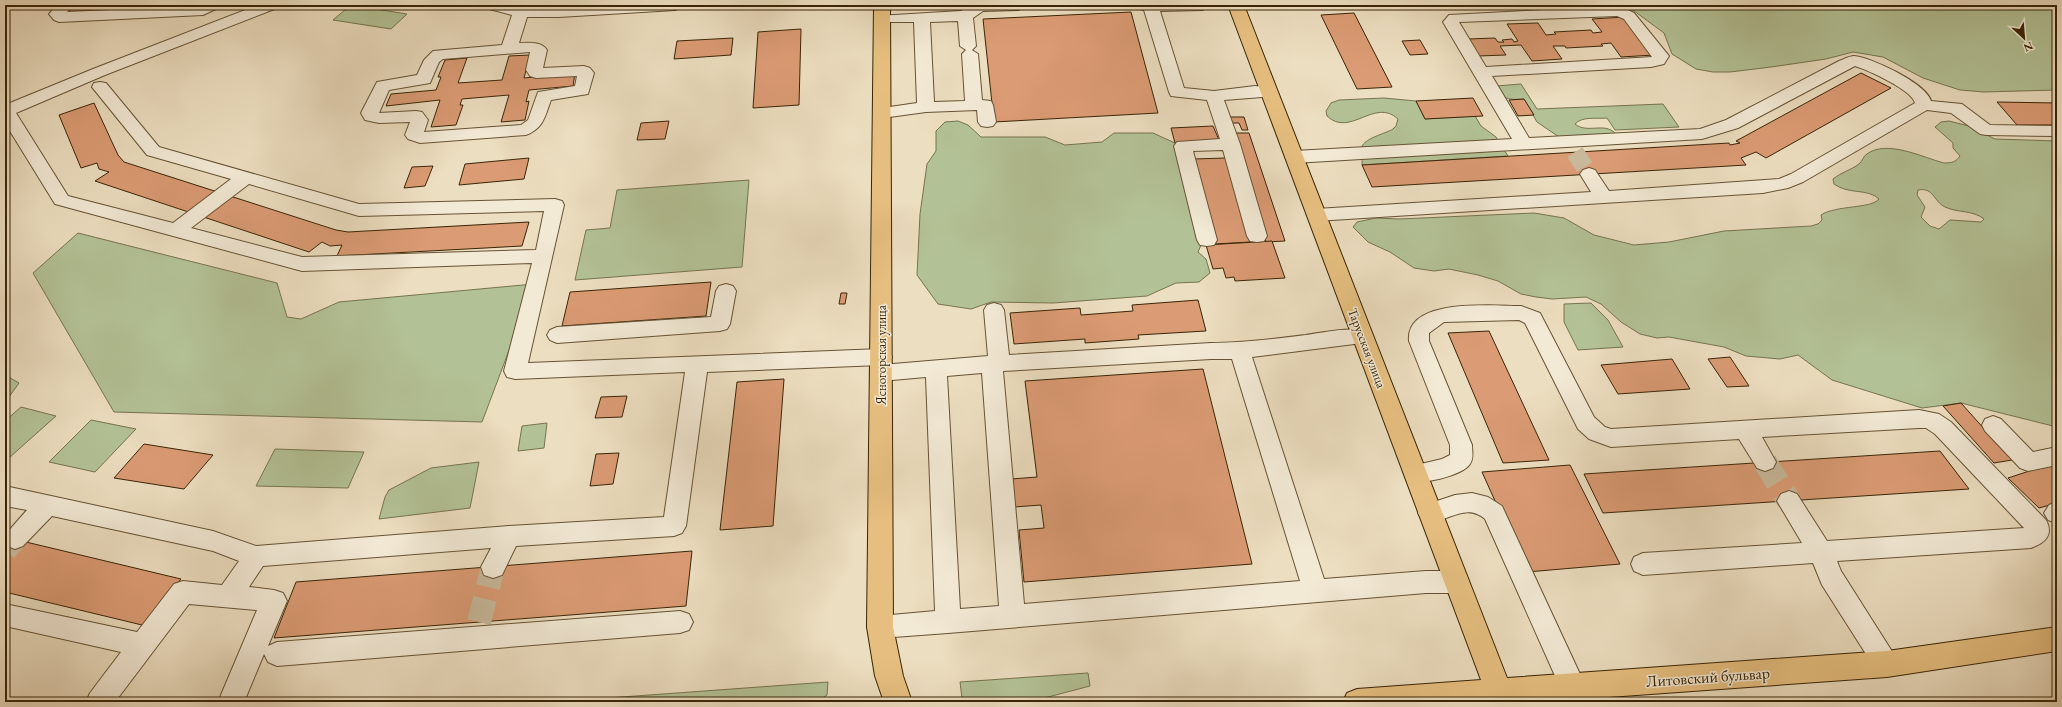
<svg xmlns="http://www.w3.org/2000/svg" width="2062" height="707" font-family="'EB Garamond',serif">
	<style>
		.green { fill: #b3c296; stroke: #76744e; fill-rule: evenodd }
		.building { fill: #db9b74; stroke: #392506 }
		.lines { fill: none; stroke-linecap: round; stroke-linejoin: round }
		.minor-tunnel-far1 { stroke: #c8b99b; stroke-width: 18; stroke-dasharray: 18 9; stroke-linecap: butt }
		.minor-tunnel { stroke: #c8b99b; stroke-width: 24; stroke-dasharray: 24 12; stroke-linecap: butt }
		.minor-casing { stroke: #665334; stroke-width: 2 }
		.major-casing { stroke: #392506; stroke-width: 2 }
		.minor { fill: #f3ead6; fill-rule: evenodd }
		.major { fill: #e6bf80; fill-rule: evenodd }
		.labels { text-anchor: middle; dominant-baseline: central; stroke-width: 3; stroke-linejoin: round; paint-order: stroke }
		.street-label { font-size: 13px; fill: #392506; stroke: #f3ead6 }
		.near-street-label { font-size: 16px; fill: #392506; stroke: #f3ead6 }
	</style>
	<rect width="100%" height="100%" fill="#ecdec0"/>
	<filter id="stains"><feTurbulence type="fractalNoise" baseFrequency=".005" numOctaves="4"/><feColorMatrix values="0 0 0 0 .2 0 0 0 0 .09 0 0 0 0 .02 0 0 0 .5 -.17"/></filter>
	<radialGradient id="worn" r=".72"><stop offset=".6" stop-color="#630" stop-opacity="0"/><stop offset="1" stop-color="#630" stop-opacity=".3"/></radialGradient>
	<g class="green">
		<polygon points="351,5 407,14 391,29 333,20"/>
		<polygon points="1626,5 2057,5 2057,90 1984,92 1960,90 1923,78 1883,57 1853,52 1826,59 1771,67 1730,72 1713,72 1696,69 1672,54 1664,33"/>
		<path d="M1521,84L1537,109L1663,104L1679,127L1615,130L1607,118C1597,119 1582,116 1575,124C1587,134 1604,122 1615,133V135L1562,139L1537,122L1524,99C1511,100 1500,100 1496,86Z"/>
		<path d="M1384,98L1416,101L1425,119L1475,116L1481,126L1496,137L1508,156L1362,165C1363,159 1360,154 1361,149C1363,138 1385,134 1393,129L1396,126L1398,119C1375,97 1350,138 1327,116L1326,111L1331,103L1339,100Z"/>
		<polygon points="958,121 968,125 981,137 1045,137 1065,145 1102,142 1114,133 1153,133 1175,143 1201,245 1198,252 1206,259 1210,273 1199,282 1176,283 1147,296 1053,303 991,302 971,309 938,304 917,275 920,214 927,164 936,151 936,131 945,122"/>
		<path d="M1949,121L1969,126L1995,139L2057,141V427L1961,403L1922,408L1832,380L1798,355L1780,359L1746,356L1724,347L1669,337L1657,338L1640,334L1621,322L1601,304L1586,297L1552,299L1536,297L1521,294L1498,281L1478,275L1449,269L1434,271L1414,268L1390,252L1368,242L1353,227L1357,222L1376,218L1399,219L1534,213L1564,218L1594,235L1634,245L1669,242L1724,231L1811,226L1818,224L1822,220L1821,215C1836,205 1871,209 1879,199C1868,188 1849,195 1834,184L1833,179C1842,172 1851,170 1859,164C1863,161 1863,156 1867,154C1887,139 1924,158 1944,163C1952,163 1956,162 1960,156L1953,148V143L1935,127L1941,122ZM1918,190C1934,187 1933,201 1945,207C1958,213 1973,210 1984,219L1981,222L1950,220L1939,229L1930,226L1921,217L1925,207L1917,195Z"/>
		<polygon points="749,180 742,267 575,280 586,230 610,228 617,190"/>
		<polygon points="78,233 277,283 287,317 301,319 339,302 534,284 482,422 114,412 33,273"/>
		<polygon points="1591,303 1608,320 1623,347 1578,350 1564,322 1564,304"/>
		<polygon points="5,375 19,383 9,397 5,400"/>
		<polygon points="21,407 56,416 10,457 5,456 5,421"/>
		<polygon points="91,420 136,429 95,472 49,462"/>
		<polygon points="547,423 544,448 518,451 522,426"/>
		<polygon points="275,449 364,452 348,488 256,486"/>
		<polygon points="479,462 470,508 379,519 385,497 389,490 431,468"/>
		<polygon points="1088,673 1090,686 1029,702 967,702 962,698 960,682"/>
		<polygon points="828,682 827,695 817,702 553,702"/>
	</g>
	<g class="building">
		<polygon points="75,5 197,5 68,13"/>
		<polygon points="1131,12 1158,113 994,122 983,19"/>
		<polygon points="1354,13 1392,87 1357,89 1321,15"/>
		<polygon points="1624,17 1654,55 1621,57 1611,43 1601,44 1603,46 1566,48 1565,46 1553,46 1562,59 1532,61 1521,45 1500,46 1506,55 1478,56 1468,39 1495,38 1498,42 1504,42 1502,40 1512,39 1514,42 1518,41 1507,24 1538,23 1546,35 1556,34 1554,32 1591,30 1593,33 1602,32 1592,19"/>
		<polygon points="801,29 799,105 753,108 758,32"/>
		<polygon points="733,38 731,55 674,59 677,41"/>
		<polygon points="1420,40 1428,54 1410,55 1402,41"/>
		<polygon points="530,55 524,78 575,73 573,86 529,90 526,102 529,101 525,120 501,122 509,95 462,99 460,105 463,105 456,125 431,127 440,100 386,106 391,94 436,90 441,77 438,77 445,60 467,58 458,83 502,80 509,56"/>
		<polygon points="1861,73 1891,88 1766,158 1756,152 1741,158 1746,165 1372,187 1362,165 1729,143 1730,145 1740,143 1736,141"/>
		<polygon points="1473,98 1483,116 1425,119 1416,101"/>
		<polygon points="1524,99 1534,115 1518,116 1509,100"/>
		<polygon points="1997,102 2057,103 2057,125 2017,125"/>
		<polygon points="94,103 118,155 124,162 336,230 348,232 529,222 522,246 337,256 342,245 330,246 322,242 309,252 95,181 109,172 99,169 97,163 81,168 59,115"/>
		<polygon points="1230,117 1244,117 1248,130 1242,130 1239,123 1232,123"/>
		<polygon points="669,121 665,139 637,140 641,123"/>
		<polygon points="1213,126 1219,140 1175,143 1171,128"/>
		<polygon points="1234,133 1249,133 1285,241 1266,242"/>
		<polygon points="529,158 524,179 459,185 465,164"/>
		<polygon points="1226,158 1250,242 1215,244 1193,159"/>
		<polygon points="433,166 425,186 404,188 412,167"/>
		<polygon points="1272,241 1285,278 1235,281 1234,277 1226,278 1223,268 1213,269 1206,245"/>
		<polygon points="711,282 706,316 562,326 570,292"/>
		<polygon points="841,293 847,293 845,304 839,304"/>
		<polygon points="1198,300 1206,331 1138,335 1139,339 1085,343 1085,339 1014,344 1010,313 1080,308 1081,315 1133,311 1132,305"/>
		<polygon points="1489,331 1549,460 1503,463 1448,333"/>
		<polygon points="1730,357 1749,386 1727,387 1708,359"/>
		<polygon points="1672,359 1690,389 1618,394 1601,365"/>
		<polygon points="1203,369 1252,564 1024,582 1019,530 1044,528 1041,505 1014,507 1011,479 1037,477 1025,381"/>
		<polygon points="784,379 773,526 720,530 737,382"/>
		<polygon points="627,396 622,417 595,418 601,397"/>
		<polygon points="1961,403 2012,460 1994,463 1943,406"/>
		<polygon points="144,444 213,455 184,489 114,478"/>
		<polygon points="1940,451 1969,489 1603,513 1584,474"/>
		<polygon points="619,453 613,484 590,486 596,454"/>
		<polygon points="2057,462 2057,503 2039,508 2008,478"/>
		<polygon points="1570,465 1620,564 1527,572 1482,472"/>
		<polygon points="5,537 181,579 142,625 5,592"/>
		<polygon points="692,551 686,606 274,638 296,582"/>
	</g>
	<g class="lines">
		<polyline class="minor-tunnel-far1" points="1575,152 1589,174"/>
		<g class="minor-tunnel">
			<polyline points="1765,462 1789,501"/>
			<polyline points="5,550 15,539"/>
			<polyline points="479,622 493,567"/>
		</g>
		<g class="minor-casing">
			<g id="minor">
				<polygon points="57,5 73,5 67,12 221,5 218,8 203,15 59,22 54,20 49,14"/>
				<path d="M258,5H280L277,8L105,75L16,113L68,196L173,223L231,179L147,155L92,87L94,83L100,82L106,83L159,147L359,204L555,199L562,201L564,205L528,363L881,349L888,351L892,357L888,363L881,365L707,372L686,526L682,533L674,536L516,546L502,575L493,578L484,575L481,567L491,548L263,566L249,587L274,590L283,593L287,601L268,646L277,642L680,611L689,614L693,622L689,630L680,633L277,666L268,662L264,654L244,702H218L257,610L189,604L115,702H86L90,693L121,652L5,626V604L137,632L174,584L183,581L222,585L239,561L213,551L52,516L23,546L15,549L7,546L5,535L27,510L5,506V486L213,531L256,546L509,526L664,517L685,372L515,379L507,377L504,371L532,263L302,271L55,204L5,123V105L93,69ZM249,184L359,216L544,211L536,250L302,257L191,228Z"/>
				<path d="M483,5H511L521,7L683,5L680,8L675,10L559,17H527L519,43C529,43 541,41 547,50L543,68L584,66L590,68L594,73L588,94L551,100C545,116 544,128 526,135L420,143L408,139L405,135L410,122L379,123L365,120L361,113L377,82L417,75L424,60L433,51L502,45L512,15L486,8ZM530,52L526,70L530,76L536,78L577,76L575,86L538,92L528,120L521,125L424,132L428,120L422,112L416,111L379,113L389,90L430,83L439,62L443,59Z"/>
				<path d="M972,5H1026L1023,8L1018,10L983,11L973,18L976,46L972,50L978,54L982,100L991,101L993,105L996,122L993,126L987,127L981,126L978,122L977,110L926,112L882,118L876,117L873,113L876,109L917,103L914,22H877L874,19L877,16L961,11ZM958,21L960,46L966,50L962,54L965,101L934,102L930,22Z"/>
				<polygon points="1132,5 1210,5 1207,8 1202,10 1160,11 1184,88 1214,91 1255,86 1275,88 1277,92 1275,96 1224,100 1240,144 1267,236 1264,241 1257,242 1250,241 1247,236 1223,150 1193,151 1217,240 1214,245 1207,246 1200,245 1197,240 1174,146 1177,142 1220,139 1207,100 1171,96 1169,92 1144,10 1135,8"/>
				<path d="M1620,6L1634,13L1669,56L1664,64L1651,67L1492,76L1529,138L1700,129L1726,120L1839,61C1844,59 1850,56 1854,56C1871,57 1927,84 1931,101L1962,104L1990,125L2057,126V136L1986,135L1980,134L1951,113L1927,110L1803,182L1788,188L1763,193L1316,221L1309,219L1307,215L1309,211L1316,209L1591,192L1580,174L1583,170L1589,168L1595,170L1609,191L1779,179L1791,174L1915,103C1912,90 1868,70 1855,66L1738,128L1702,139L1294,163L1288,161L1285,157L1288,153L1294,151L1512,139L1443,22L1449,15ZM1617,16L1624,19L1652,57L1486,67L1459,22Z"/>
				<polygon points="726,284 733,286 736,291 730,324 727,329 720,331 557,343 550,340 547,335 550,330 557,327 711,317 716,291 719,286"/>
				<path d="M994,303L1001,305L1004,310L1009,355L1211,343C1243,343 1274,339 1306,335C1326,332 1351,326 1370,332L1373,337L1370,342L1252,357L1324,579L1426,571H1457L1466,574L1469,582L1466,590L1457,593H1426L948,633L880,638L871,635L867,627L871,619L880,616L935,611L926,377L881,381L873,379L870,373L873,367L881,365L988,356L984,310L987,305ZM1211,359H1232L1300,581L1024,604L1003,371ZM982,373L999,606L960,609L947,376Z"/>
				<path d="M1521,306L1540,313L1594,417L1605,427L1611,429L1919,410L1939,414L1951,422L2046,520C2054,535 2045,543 2031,548L1837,561L1841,571L1900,664L1896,673L1887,676L1878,673L1822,585L1813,563L1643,575L1634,571L1631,564L1634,557L1643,553L1802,543L1777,501L1781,494L1789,491L1797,494L1827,541L2024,528L1935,434L1926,428H1919L1762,437L1776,462L1773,468L1765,471L1757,468L1739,439L1611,447L1589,439L1578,429L1525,323L1519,320L1444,322L1429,333V341L1472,445C1472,451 1474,458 1470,464C1462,476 1421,485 1408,481L1405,474L1408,467L1442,459L1450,455V445L1409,341C1405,297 1493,306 1521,306Z"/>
				<polygon points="1993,416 2001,419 2033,452 2057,447 2057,465 2028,471 2020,468 1985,431 1982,425 1985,419"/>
				<path d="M1472,493L1488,497L1502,506L1586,687L1582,696L1573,699L1564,696L1485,519C1463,500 1444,528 1422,520L1418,513L1422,506L1455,495Z"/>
				<polygon points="2057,502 2057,523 2056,523 2048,520 2044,513 2049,505"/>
			</g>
		</g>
		<g class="major-casing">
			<g id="major">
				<polygon points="874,5 890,5 893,627 903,676 912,702 884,702 875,676 867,627"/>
				<polygon points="1228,5 1244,5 1507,678 1887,651 2057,627 2057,651 1887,677 1539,702 1343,702 1347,693 1357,689 1481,680"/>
			</g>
		</g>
		<use href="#minor" class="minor"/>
		<use href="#major" class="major"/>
	</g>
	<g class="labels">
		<g class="street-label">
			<text transform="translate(1367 348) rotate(69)">Тарусская улица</text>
			<text transform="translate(881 355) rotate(-90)">Ясногорская улица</text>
		</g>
		<g class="near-street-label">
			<text transform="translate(1708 677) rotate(-4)">Литовский бульвар</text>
		</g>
	</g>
	<rect width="2062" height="707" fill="none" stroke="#ecdec0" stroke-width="20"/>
	<rect x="6" y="6" width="2050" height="695" fill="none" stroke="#392506" stroke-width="2"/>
	<rect x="10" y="10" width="2042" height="687" fill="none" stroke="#392506"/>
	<g transform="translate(2024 38) rotate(154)" stroke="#f3ead6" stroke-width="3" paint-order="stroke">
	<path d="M0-3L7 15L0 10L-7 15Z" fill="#392506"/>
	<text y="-6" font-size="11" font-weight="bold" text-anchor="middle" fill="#392506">N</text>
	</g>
	<rect width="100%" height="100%" filter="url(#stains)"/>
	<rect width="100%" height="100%" fill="url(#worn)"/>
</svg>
